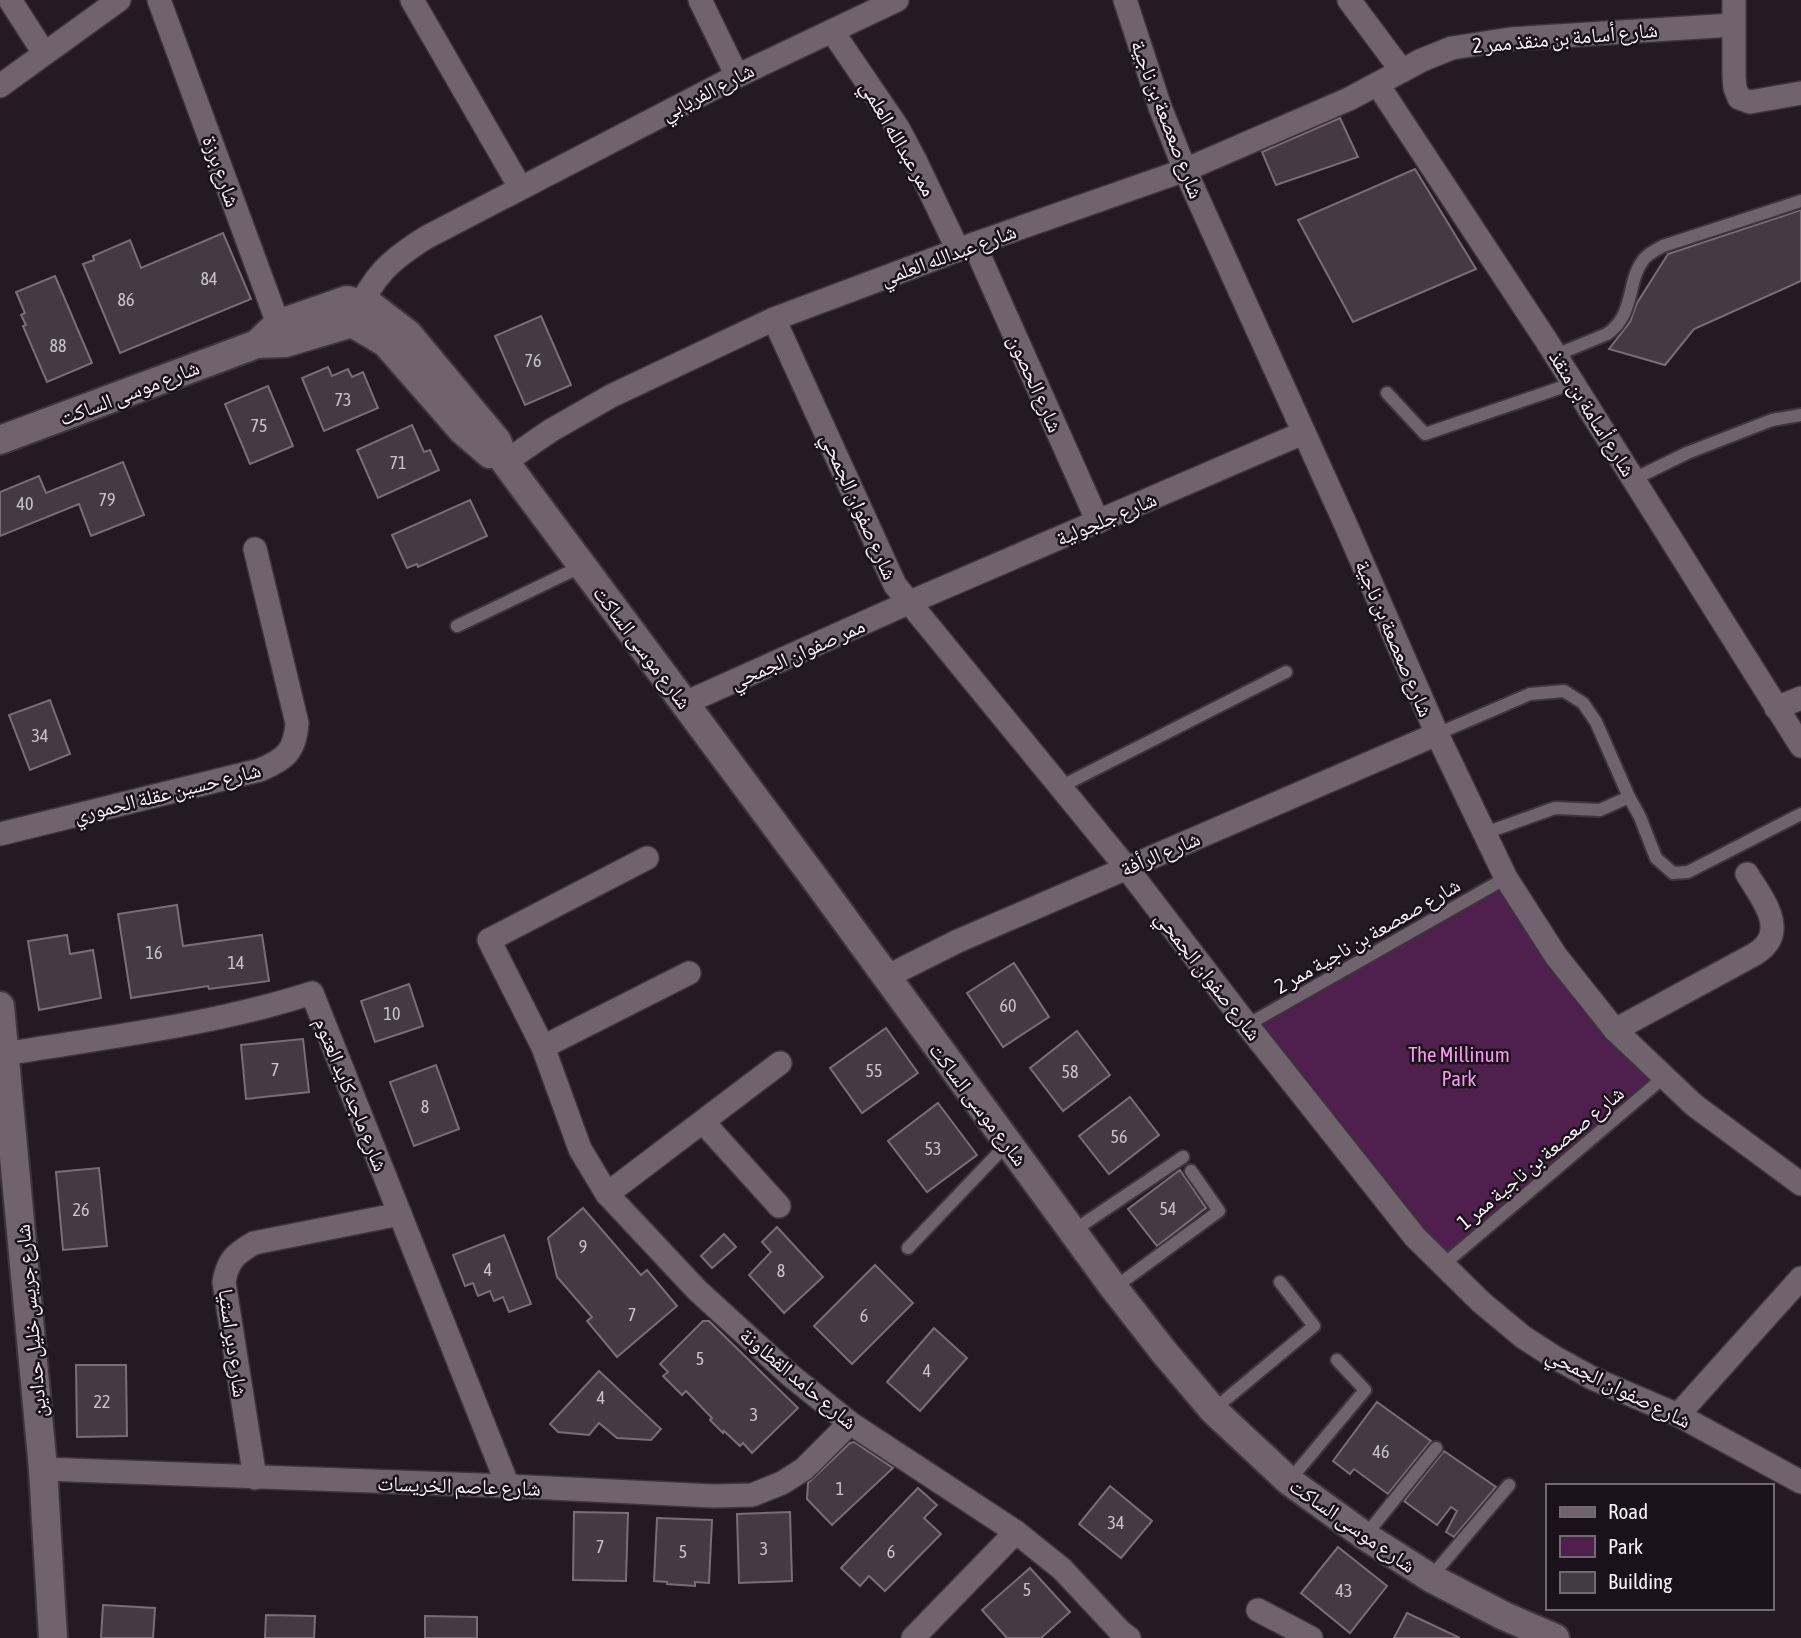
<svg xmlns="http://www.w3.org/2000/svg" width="1801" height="1638" font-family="'Asap Condensed','Noto Naskh Arabic',sans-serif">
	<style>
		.green { fill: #4f204d }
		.building { fill: #453943; stroke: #7a6d79; stroke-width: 2 }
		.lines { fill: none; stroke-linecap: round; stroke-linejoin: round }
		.service-casing { stroke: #3d343c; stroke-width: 16 }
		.minor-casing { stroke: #3d343c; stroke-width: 26 }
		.tertiary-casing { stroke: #3d343c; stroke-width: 32 }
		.service { stroke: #70636e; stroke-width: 12 }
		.minor { stroke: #70636e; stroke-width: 23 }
		.tertiary { stroke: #70636e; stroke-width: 28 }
		.labels { text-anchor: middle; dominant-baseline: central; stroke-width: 5; stroke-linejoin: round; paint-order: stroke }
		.number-label { font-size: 18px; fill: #cbc2ca }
		.street-label { font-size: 21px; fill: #f8f0f7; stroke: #1b111a }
		.park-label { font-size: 21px; fill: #f697f0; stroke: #1b111a }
	</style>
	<rect width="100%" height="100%" fill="#251a24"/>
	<polygon class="green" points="1506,878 1663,1078 1443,1265 1247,1025"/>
	<g class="building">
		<polygon points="1340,118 1358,157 1276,185 1262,152"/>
		<polygon points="1415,169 1476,269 1353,322 1298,220"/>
		<polygon points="1801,210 1801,281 1694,329 1665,365 1609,349 1630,322 1637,303 1668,254"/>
		<polygon points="223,233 251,299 120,353 83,264 94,260 93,256 130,240 141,268"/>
		<polygon points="55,276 92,363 47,382 23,326 26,325 21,315 25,313 16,292"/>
		<polygon points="541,316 571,385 525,405 495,336"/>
		<polygon points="328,367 332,376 348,369 352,377 363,372 378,408 324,431 302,378"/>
		<polygon points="268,386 293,446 250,464 225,404"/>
		<polygon points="412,425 424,452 430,450 439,470 378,498 357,450"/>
		<polygon points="123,462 144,515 91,536 79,504 0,536 0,492 39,476 46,493"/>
		<polygon points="470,500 487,536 418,567 417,564 407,568 392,535"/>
		<polygon points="50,700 70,754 30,770 9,715"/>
		<polygon points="177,905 183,946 262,935 269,981 209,989 208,986 131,998 118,914"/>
		<polygon points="67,935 70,954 93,950 101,998 39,1010 28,941"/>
		<polygon points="1014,963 1049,1017 1003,1047 967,993"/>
		<polygon points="409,984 423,1026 375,1042 361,1001"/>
		<polygon points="886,1028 918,1073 862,1113 830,1068"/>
		<polygon points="1077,1031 1110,1075 1063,1111 1030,1068"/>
		<polygon points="303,1039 309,1092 246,1099 241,1045"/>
		<polygon points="436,1065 459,1129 414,1146 390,1082"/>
		<polygon points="1130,1097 1159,1135 1109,1174 1079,1136"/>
		<polygon points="938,1103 977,1155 927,1192 888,1141"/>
		<polygon points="99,1168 107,1246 63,1250 56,1172"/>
		<polygon points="1180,1170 1206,1208 1157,1246 1128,1209"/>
		<polygon points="583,1208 641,1275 647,1270 677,1306 617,1357 587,1321 592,1317 557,1277 548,1238"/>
		<polygon points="777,1227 823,1277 784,1313 749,1275 771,1252 762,1242"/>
		<polygon points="724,1234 736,1247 712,1268 701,1256"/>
		<polygon points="504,1235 531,1304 509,1312 503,1297 494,1301 490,1291 478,1296 473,1283 465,1286 453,1255"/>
		<polygon points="875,1265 913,1303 852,1364 814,1326"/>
		<polygon points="703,1321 709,1321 798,1408 752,1453 743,1443 740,1446 724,1431 723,1433 710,1420 712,1418 686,1391 682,1395 663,1376 668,1372 660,1364"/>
		<polygon points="934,1328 967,1358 920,1411 887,1382"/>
		<polygon points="76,1365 126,1365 127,1436 77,1437"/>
		<polygon points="599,1371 661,1429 651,1440 617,1438 599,1423 589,1435 558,1432 550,1424"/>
		<polygon points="1377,1402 1431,1441 1388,1494 1354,1469 1350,1474 1333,1461"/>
		<polygon points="854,1442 893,1468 832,1525 807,1499 808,1483 850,1443"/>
		<polygon points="1444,1451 1496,1487 1454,1537 1446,1532 1457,1511 1451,1507 1437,1525 1404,1501"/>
		<polygon points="1110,1486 1152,1521 1121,1558 1079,1524"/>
		<polygon points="918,1488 937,1505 924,1518 941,1534 885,1591 869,1576 860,1586 841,1568"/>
		<polygon points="574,1512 628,1513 626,1581 573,1580"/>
		<polygon points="790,1512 792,1581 739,1583 737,1514"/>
		<polygon points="657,1518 712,1520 709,1583 695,1582 695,1586 667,1584 667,1582 654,1581"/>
		<polygon points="1338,1547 1387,1586 1350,1633 1301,1593"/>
		<polygon points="1030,1568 1070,1612 1041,1638 1007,1638 982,1610"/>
		<polygon points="103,1605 155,1608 153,1638 101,1638"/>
		<polygon points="1407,1613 1460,1638 1394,1638"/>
		<polygon points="266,1615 315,1616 314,1638 265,1638"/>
		<polygon points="425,1616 477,1617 477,1638 425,1638"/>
	</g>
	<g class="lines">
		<g class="service-casing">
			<g id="service">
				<path d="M1556,355L1607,334C1636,314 1626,281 1644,259C1649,253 1656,250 1663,246L1801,201"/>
				<polyline points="1387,393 1425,434 1574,383"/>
				<polyline points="1634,479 1687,453 1772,420 1801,415"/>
				<polyline points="457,626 582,566"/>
				<polyline points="1437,734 1530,694 1564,691 1583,703 1596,722 1629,797 1640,817 1656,858 1673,873 1688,872 1801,814"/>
				<polyline points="1060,787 1286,672"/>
				<polyline points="1485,833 1555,808 1600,810 1629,797"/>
				<polyline points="1247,1025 1506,878"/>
				<polyline points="1073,1231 1183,1157"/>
				<polyline points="908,1248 1008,1143"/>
				<polyline points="1443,1265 1663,1078"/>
				<polyline points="1114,1288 1219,1211 1191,1171"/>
				<polyline points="1213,1410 1314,1326 1280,1282"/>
				<polyline points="1289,1481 1365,1390 1337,1360"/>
				<polyline points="1365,1536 1436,1448"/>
				<polyline points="1431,1577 1509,1485"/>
			</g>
		</g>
		<g class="minor-casing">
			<g id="minor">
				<polyline points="10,0 44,53"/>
				<polyline points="159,0 284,340"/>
				<polyline points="412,0 520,187"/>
				<polyline points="700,0 737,76"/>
				<polyline points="1125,0 1160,107 1185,170 1345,523 1437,734 1506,878 1556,956 1615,1030 1694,1105 1801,1184"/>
				<polyline points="1349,0 1402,71"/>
				<polyline points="1734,0 1734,77 1735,88 1739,98 1750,102 1801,93"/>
				<polyline points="832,31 898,128 916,162 958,250"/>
				<polyline points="1378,85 1546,340 1801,746"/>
				<polyline points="0,86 119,0"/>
				<polyline points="974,244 1098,522"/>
				<path d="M354,317C374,276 388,261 427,237L737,76L897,0"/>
				<polyline points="774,319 895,585 1126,867 1247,1025 1415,1237 1481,1302 1523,1337 1554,1357 1594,1379 1678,1415 1801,1482"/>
				<polyline points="505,462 550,431 611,396 774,319 974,244 1185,170 1349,99 1422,60 1452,48 1510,39 1733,25"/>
				<polyline points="685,703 908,603 1303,433"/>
				<polyline points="1776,708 1801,698"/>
				<path d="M0,834L260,770C286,759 295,751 297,723L255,549"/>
				<polyline points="647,858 489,940 543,1047 580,1149 607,1194 697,1290 790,1375 850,1423 1016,1532 1062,1569 1120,1631 1129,1638"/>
				<polyline points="886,977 958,941 1437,734"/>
				<path d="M1615,1030L1755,954C1790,932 1763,900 1747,874"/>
				<polyline points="543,1047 689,973"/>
				<path d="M5,1054C107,1037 213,1025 312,993L508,1486"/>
				<polyline points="703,1122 779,1206"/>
				<polyline points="607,1194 780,1063"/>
				<polyline points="1678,1415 1801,1278"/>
				<polyline points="43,1469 508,1486 714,1496 752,1495 782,1483 804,1469 850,1423"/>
				<path d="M255,1478L224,1282C228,1260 235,1254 254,1243L400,1214"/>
				<polyline points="1258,1610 1311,1638"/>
				<polyline points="913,1638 1016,1532"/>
			</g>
		</g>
		<g class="tertiary-casing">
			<g id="tertiary">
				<polyline points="257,344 278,324 347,300 373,307 408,334 497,441 505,462 810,872 1114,1288 1164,1352 1213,1410 1289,1481 1365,1536 1431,1578 1504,1616 1555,1638"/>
				<polyline points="0,440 257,344 285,343 352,323 386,343 462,430 490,454"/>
				<polyline points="0,1006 43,1469 53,1638"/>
			</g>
		</g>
		<use href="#service" class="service"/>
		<use href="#minor" class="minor"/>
		<use href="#tertiary" class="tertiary"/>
	</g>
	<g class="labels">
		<g class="number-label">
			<text x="209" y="278">84</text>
			<text x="126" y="299">86</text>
			<text x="58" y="345">88</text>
			<text x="533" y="360">76</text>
			<text x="343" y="399">73</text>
			<text x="259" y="425">75</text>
			<text x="398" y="462">71</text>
			<text x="107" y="499">79</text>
			<text x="25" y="503">40</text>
			<text x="40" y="735">34</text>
			<text x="154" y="952">16</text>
			<text x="236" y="962">14</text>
			<text x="1008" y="1005">60</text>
			<text x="392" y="1013">10</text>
			<text x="275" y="1069">7</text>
			<text x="874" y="1070">55</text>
			<text x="1070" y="1071">58</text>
			<text x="425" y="1106">8</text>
			<text x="1119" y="1136">56</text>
			<text x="933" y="1148">53</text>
			<text x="1168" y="1208">54</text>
			<text x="81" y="1209">26</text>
			<text x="583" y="1246">9</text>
			<text x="488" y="1269">4</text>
			<text x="781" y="1270">8</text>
			<text x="632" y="1314">7</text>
			<text x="864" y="1315">6</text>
			<text x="700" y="1358">5</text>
			<text x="927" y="1370">4</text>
			<text x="601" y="1397">4</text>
			<text x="102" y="1401">22</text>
			<text x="754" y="1414">3</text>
			<text x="1381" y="1451">46</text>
			<text x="840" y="1488">1</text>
			<text x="1116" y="1522">34</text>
			<text x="600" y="1546">7</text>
			<text x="764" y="1548">3</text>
			<text x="683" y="1551">5</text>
			<text x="891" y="1551">6</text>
			<text x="1027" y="1589">5</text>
			<text x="1344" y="1590">43</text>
		</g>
		<g class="street-label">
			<text transform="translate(1565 37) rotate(-5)">شارع أسامة بن منقذ ممر 2</text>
			<text transform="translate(707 91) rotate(-27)">شارع الفريابي</text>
			<text transform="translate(1168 119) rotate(69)">شارع صعصعة بن ناجية</text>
			<text transform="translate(899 138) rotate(60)">ممر عبدالله العلمي</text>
			<text transform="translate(222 171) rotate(70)">شارع برزة</text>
			<text transform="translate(948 254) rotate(-20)">شارع عبدالله العلمي</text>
			<text transform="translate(1036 383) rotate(66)">شارع الحصون</text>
			<text transform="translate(129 392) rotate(-21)">شارع موسى الساكت</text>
			<text transform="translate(1593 413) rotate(58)">شارع أسامة بن منقذ</text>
			<text transform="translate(860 506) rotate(66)">شارع صفوان الجمحي</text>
			<text transform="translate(1106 518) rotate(-23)">شارع جلجولية</text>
			<text transform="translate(1395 638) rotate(67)">شارع صعصعة بن ناجية</text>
			<text transform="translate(643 647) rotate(53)">شارع موسى الساكت</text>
			<text transform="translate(797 653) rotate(-24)">ممر صفوان الجمحي</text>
			<text transform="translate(167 792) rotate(-14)">شارع حسين عقلة الحموري</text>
			<text transform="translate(1160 853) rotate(-23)">شارع الرأفة</text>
			<text transform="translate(1367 935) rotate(-30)">شارع صعصعة بن ناجية ممر 2</text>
			<text transform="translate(1209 975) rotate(52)">شارع صفوان الجمحي</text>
			<text transform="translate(352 1094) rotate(68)">شارع ماجد كايد العتوم</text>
			<text transform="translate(979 1104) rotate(53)">شارع موسى الساكت</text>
			<text transform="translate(1540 1157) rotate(-40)">شارع صعصعة بن ناجية ممر 1</text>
			<text transform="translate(30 1321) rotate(-95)">شارع جريس خليل حدادين</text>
			<text transform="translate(234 1343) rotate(82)">شارع دير استيا</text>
			<text transform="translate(799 1378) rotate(40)">شارع حامد القطاونة</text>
			<text transform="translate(1619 1387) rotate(26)">شارع صفوان الجمحي</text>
			<text transform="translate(459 1485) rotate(2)">شارع عاصم الخريسات</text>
			<text transform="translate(1353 1525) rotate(35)">شارع موسى الساكت</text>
		</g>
		<g class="park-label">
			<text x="1459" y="1054">The Millinum<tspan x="1459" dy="24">Park</tspan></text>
		</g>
	</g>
	<rect x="1546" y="1484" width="228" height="126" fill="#1b111a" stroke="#736a72" stroke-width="2"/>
	<rect x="1560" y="1507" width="35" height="10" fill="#70636e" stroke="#736a72" stroke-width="2"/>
	<text x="1608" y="1519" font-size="21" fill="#f8f0f7">Road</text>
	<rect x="1560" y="1536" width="35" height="21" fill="#4f204d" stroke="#736a72" stroke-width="2"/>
	<text x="1608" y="1554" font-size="21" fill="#f8f0f7">Park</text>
	<rect x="1560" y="1572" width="35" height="21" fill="#453943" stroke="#736a72" stroke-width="2"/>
	<text x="1608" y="1589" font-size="21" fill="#f8f0f7">Building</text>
</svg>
